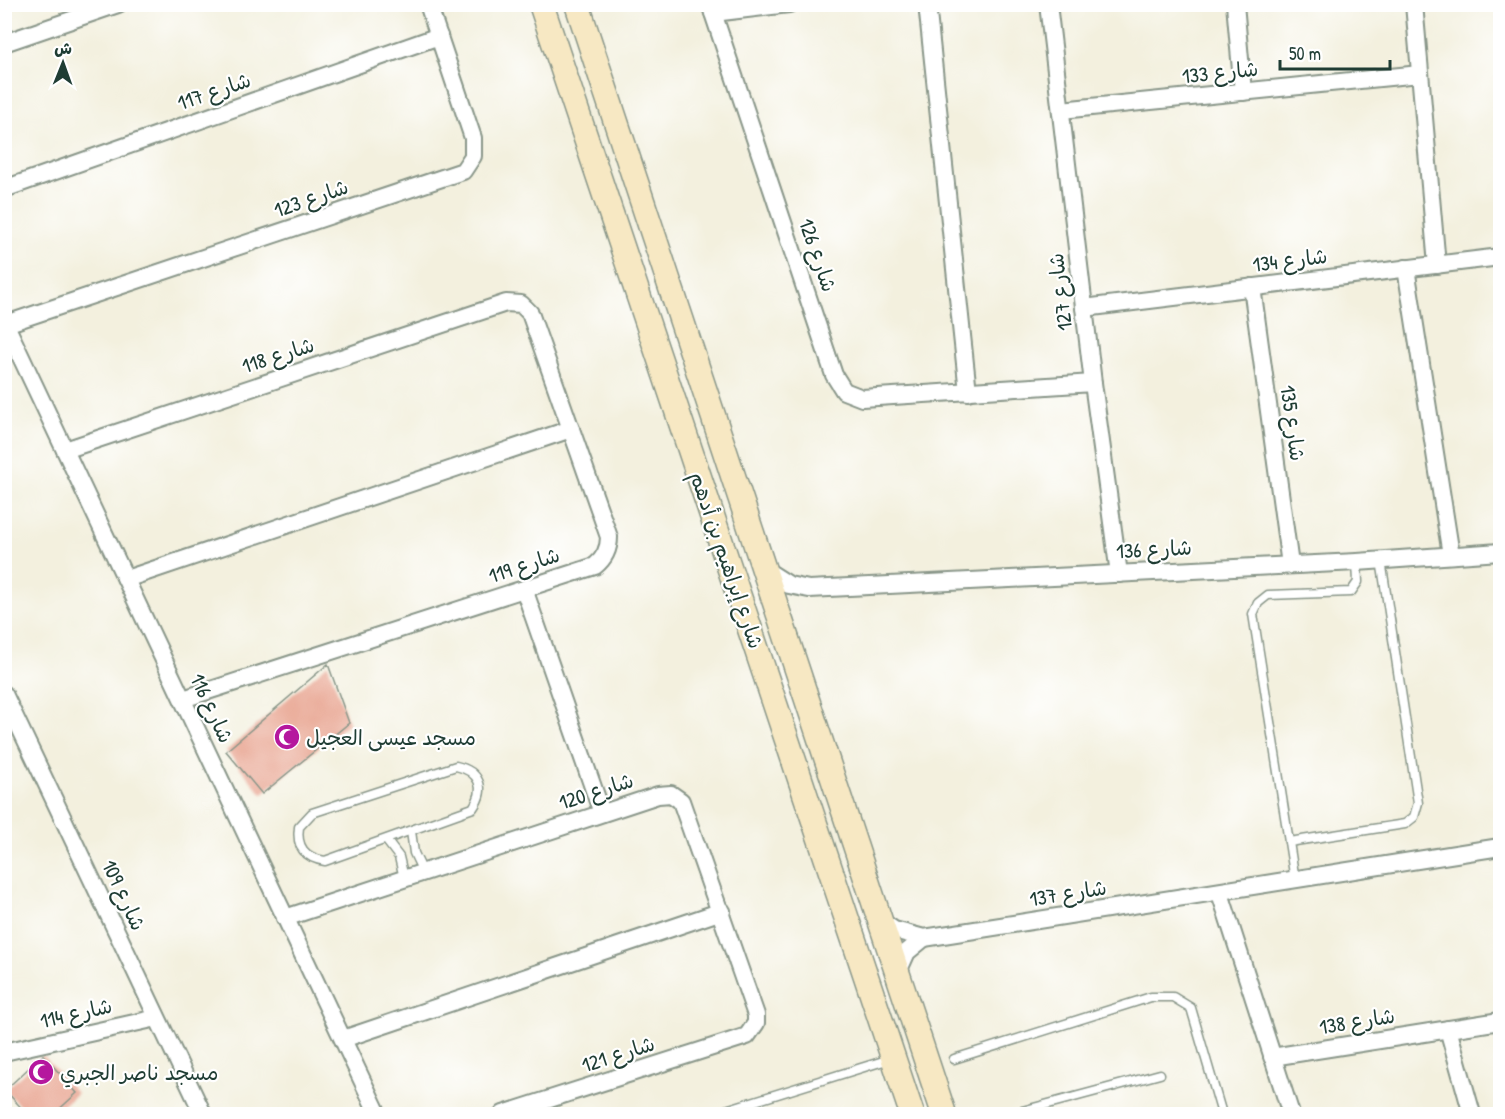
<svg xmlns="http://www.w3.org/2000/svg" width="1505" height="1119" font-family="'Patrick Hand','Playpen Sans Arabic',sans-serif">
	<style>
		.building { fill: #e7a08b }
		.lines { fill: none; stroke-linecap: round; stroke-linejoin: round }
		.lane-casing { stroke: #899689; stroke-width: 11 }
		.street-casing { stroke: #899689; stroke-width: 20 }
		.secondary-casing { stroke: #899689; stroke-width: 27 }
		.lane { stroke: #fff; stroke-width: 8 }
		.street { stroke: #fff; stroke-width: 16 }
		.secondary { stroke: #f7e8c3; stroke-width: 24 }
		.labels { text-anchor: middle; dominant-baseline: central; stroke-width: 4.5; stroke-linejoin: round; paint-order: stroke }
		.street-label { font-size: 21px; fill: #1f3d34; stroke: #fff }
		.poi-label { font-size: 21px; fill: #1f3d34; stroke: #fff; text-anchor: start }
	</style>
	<rect width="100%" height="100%" fill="#fff"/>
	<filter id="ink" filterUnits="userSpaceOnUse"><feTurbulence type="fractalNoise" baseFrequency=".0167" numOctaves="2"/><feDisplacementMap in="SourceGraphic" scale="12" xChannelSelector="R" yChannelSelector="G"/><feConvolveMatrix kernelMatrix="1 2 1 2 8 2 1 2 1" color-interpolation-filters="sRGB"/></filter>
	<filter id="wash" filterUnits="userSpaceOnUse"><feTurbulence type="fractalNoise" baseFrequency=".008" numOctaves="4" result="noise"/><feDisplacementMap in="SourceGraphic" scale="24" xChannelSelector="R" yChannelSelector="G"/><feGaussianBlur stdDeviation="1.35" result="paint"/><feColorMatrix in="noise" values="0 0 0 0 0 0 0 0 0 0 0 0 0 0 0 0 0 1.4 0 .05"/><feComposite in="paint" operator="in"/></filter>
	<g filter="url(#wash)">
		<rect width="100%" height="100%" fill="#f3f0de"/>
		<g id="blocks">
			<g class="building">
				<polygon points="328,664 349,723 262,794 226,751"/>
				<polygon points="43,1055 77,1093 54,1114 27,1114 5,1090"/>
			</g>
		</g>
	</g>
	<g filter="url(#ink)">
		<use href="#blocks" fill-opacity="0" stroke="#899689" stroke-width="1.5"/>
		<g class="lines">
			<g class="lane-casing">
				<g id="lane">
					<path d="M456,766C479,771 487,788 473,808L325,861C305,858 296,847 299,827L312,813Z"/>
					<polyline points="411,831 414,853 423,872"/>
					<polyline points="386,840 399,857 404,878"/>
					<polyline points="1289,842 1405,824 1414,817 1418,803 1381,560"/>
					<polyline points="1295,880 1253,614 1258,603 1268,595 1351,592 1358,582 1357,562"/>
					<polyline points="954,1059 1151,997 1173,997 1191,1008 1222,1114"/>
					<polyline points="713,1114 890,1059"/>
					<polyline points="1011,1114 1160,1074"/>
				</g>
			</g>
			<g class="street-casing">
				<g id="street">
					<polyline points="710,4 834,375 844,391 862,398 1093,383"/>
					<polyline points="927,4 968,392"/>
					<polyline points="1048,4 1093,383 1119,574"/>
					<polyline points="1235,4 1243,92"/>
					<polyline points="1414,4 1437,265"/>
					<polyline points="713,13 789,4"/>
					<polyline points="4,43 118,4"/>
					<polyline points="1061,110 1420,74"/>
					<polyline points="4,189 439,36"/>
					<polyline points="1406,268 1451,555"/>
					<polyline points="1252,287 1290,565"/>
					<polyline points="1084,308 1500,257"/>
					<polyline points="4,321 378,1114"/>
					<polyline points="6,324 463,171 473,156 473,138 428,4"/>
					<path d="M65,450L506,303L521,304L530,313L609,537C609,549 605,558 595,566L183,699"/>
					<polyline points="764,569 789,585 809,589 1357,562 1500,552"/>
					<polyline points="126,579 571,429"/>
					<polyline points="524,589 602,813"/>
					<polyline points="4,694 203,1114"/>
					<polyline points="1220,893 1291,1114"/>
					<polyline points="285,918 658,795 671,794 681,801 756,1015 756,1023 747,1036 503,1114"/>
					<polyline points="881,921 894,930 924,938 1500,847"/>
					<polyline points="898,972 907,952 924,938"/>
					<polyline points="1448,1029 1472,1114"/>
					<polyline points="343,1039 722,911"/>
					<polyline points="4,1052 157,1018"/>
					<polyline points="1272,1057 1500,1021"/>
				</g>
			</g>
			<g class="secondary-casing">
				<g id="secondary">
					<polyline points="541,4 912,1114"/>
					<polyline points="577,4 944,1114"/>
				</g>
			</g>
			<use href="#lane" class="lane"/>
			<use href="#street" class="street"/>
			<use href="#secondary" class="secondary"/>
		</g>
	</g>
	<defs>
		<g id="mosque-disc" transform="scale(1.35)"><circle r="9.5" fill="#b5179e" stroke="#fff"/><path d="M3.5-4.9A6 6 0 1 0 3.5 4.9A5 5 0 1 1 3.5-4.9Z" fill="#fff"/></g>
	</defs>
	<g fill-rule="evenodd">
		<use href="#mosque-disc" x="287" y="737"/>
		<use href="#mosque-disc" x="41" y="1072"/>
	</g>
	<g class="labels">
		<g class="street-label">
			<text transform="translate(1220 72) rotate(-6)">شارع 133</text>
			<text transform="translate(214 91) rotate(-19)">شارع 117</text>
			<text transform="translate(311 198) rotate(-19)">شارع 123</text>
			<text transform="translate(818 255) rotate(71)">شارع 126</text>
			<text transform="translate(1290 260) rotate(-7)">شارع 134</text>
			<text transform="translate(1060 292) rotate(-97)">شارع 127</text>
			<text transform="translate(278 355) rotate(-18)">شارع 118</text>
			<text transform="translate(1293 423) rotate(82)">شارع 135</text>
			<text transform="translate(1154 549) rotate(-3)">شارع 136</text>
			<text transform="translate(727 560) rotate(71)">شارع إبراهيم بن أدهم</text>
			<text transform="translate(524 565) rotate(-18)">شارع 119</text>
			<text transform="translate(212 708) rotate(65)">شارع 116</text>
			<text transform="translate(596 791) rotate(-18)">شارع 120</text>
			<text transform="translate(1068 893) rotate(-9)">شارع 137</text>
			<text transform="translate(124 895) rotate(65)">شارع 109</text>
			<text transform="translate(76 1013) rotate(-13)">شارع 114</text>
			<text transform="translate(1357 1021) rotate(-9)">شارع 138</text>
			<text transform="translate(618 1054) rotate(-18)">شارع 121</text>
		</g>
		<g class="poi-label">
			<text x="306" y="737">مسجد عيسى العجيل</text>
			<text x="60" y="1072">مسجد ناصر الجبري</text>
		</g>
	</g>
	<rect width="1505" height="1119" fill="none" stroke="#fff" stroke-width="24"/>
	<g transform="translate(63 63) rotate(1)" stroke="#ffffff" stroke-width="4.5" paint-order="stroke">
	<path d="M0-4.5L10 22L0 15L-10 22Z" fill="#1f3d34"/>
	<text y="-9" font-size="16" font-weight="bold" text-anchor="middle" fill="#1f3d34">ش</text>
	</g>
	<path d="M1280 60v9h110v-9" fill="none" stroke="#1f3d34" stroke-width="3"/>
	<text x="1289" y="60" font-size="18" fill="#1f3d34" stroke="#ffffff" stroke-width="4.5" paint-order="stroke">50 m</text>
</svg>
